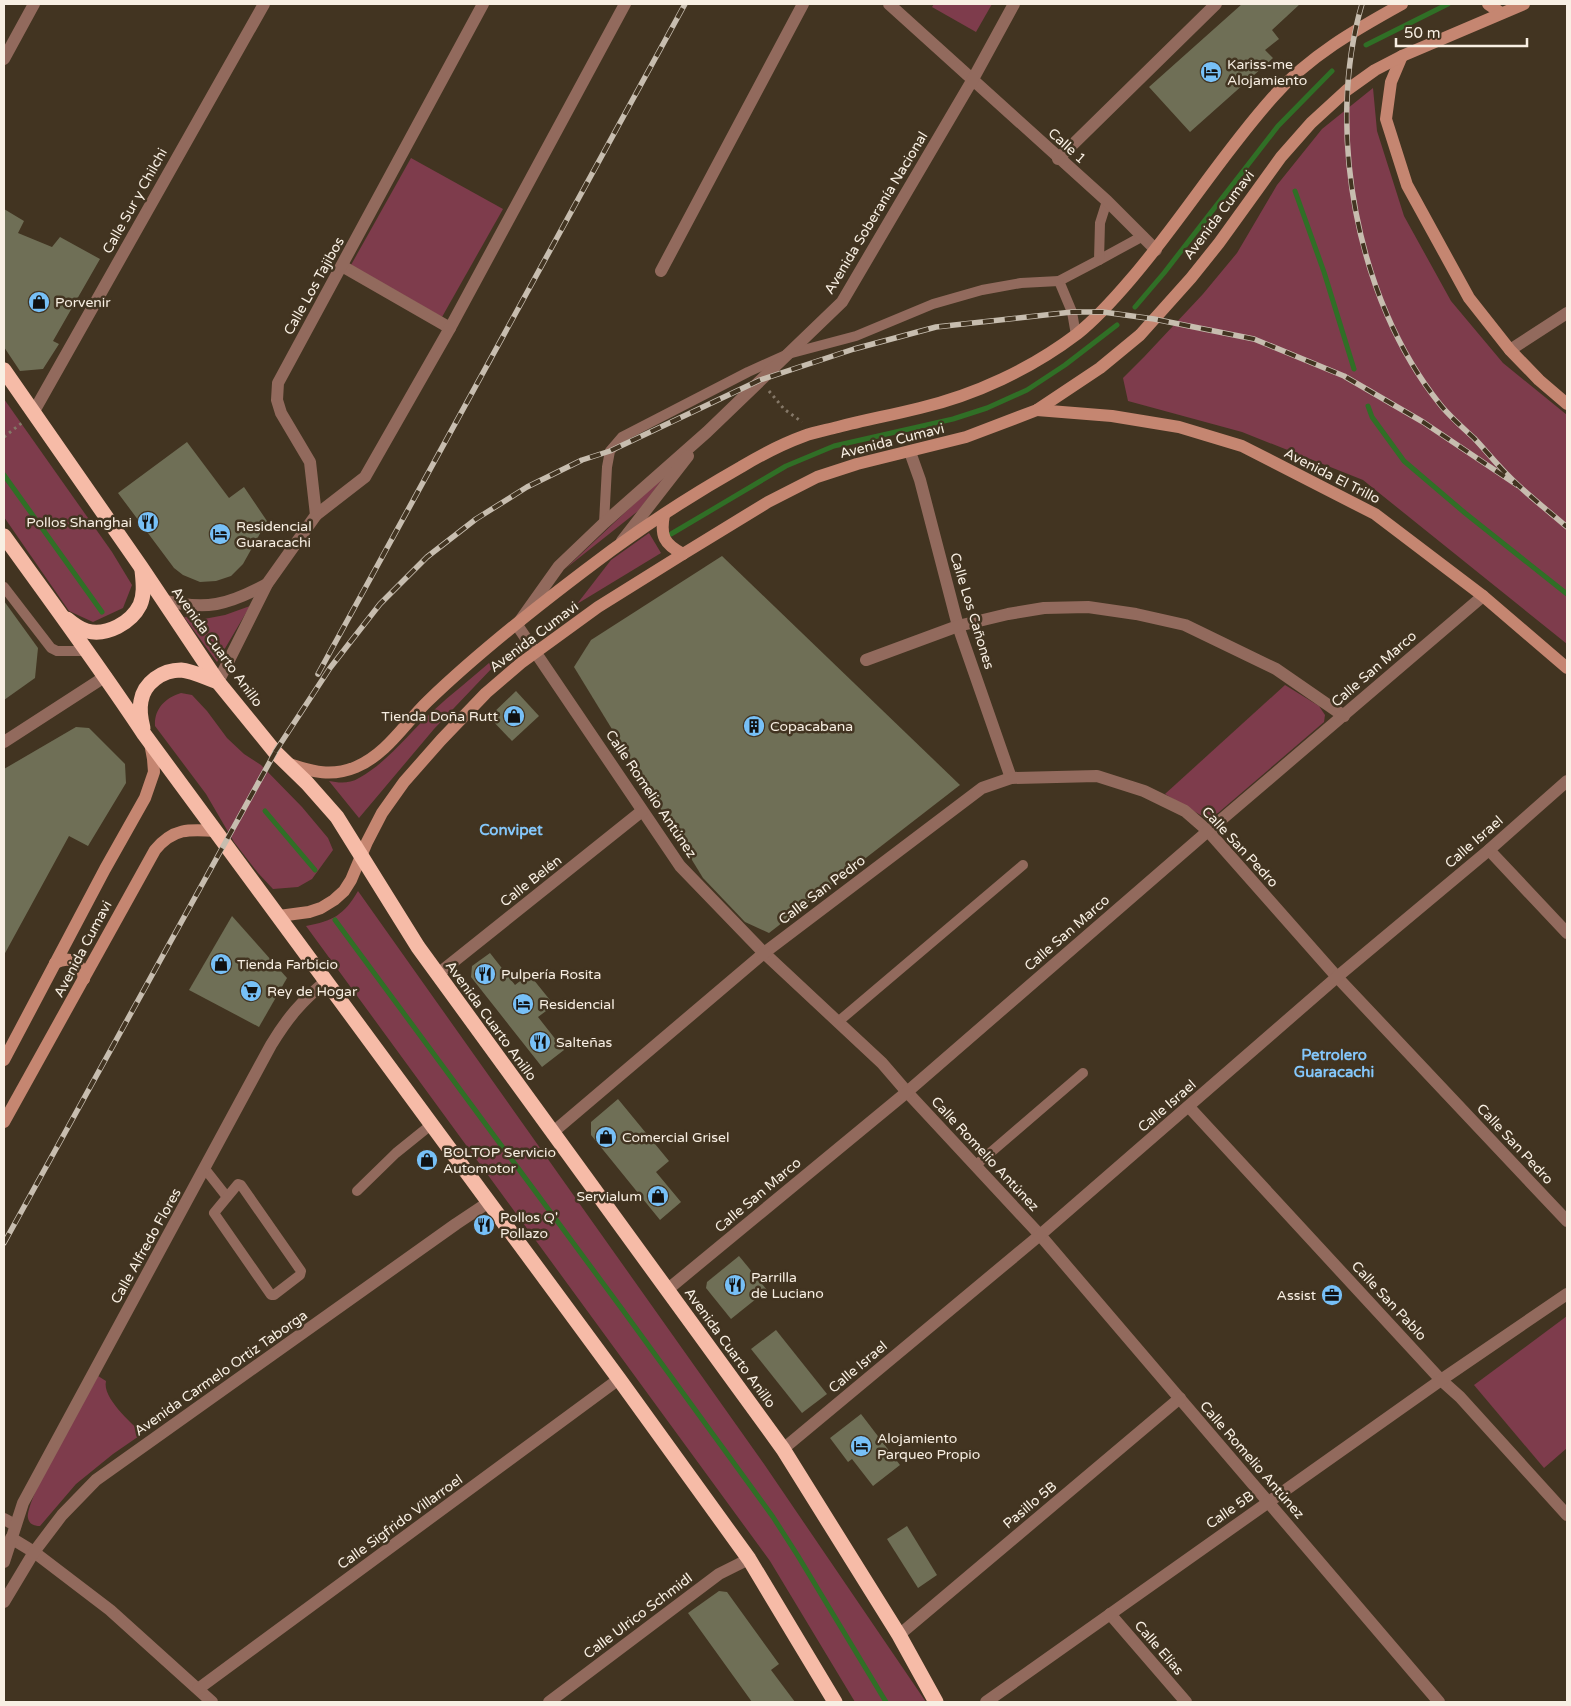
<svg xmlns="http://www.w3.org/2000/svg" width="1571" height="1706" font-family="'Varela Round',sans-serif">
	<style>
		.green { fill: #7e3c4c }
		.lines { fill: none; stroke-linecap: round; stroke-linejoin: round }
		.stream { stroke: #306f26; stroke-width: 5 }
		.building { fill: #6f6f56 }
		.path { stroke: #857868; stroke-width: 3; stroke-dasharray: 2.5 4; stroke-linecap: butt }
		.lane { stroke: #926a5d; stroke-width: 10 }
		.street { stroke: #926a5d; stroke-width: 12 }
		.secondary { stroke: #c58671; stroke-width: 12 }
		.highway { stroke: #f6bba7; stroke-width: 15 }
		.rail-casing { stroke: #c7bdaf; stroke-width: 5.5 }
		.rail { stroke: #423421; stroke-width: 4; stroke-dasharray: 11; stroke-linecap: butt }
		.labels { text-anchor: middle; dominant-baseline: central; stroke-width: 5; stroke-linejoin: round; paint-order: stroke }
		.poi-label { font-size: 14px; fill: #f8efe3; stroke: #423421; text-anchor: start }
		.street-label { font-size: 14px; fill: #f8efe3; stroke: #423421 }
		.neighbourhood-label { font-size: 15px; font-weight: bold; fill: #84c7fb; stroke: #423421 }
	</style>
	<rect width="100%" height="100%" fill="#423421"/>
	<g class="green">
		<polygon points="934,4 992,4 976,32 932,7"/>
		<polygon points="1373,88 1377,131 1404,216 1451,301 1503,363 1567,415 1567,644 1363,480 1242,432 1128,401 1123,378 1144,357 1203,294 1237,253 1277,185 1322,129"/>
		<polygon points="411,158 503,209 442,317 351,265"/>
		<polygon points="4,399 112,552 132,585 123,608 93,622 69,611 4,517"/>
		<polygon points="668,472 638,511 565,569"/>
		<polygon points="649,533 661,553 577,604 611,560"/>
		<polygon points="250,606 217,662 184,617 204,619 225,615"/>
		<path d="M489,663L494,666L434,729L359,818L329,781C339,783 349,784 359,778C388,762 409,733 433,711C451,694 471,679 489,663Z"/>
		<polygon points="1285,685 1319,706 1325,715 1324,722 1218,813 1211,816 1202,816 1165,794"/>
		<path d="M181,693L192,695L207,711L227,738L244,754L261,765L302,807L328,838L333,850L312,879L298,887L273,889L258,873L234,842L206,794L155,726C154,709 165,698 181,693Z"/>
		<path d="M358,891L764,1464L926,1702H855L770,1561L306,926C333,921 344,915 358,891Z"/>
		<polygon points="1567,1316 1567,1448 1544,1468 1474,1385"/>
		<path d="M98,1376L106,1381C102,1398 131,1422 142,1434L113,1454L76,1484L40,1526C34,1526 29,1524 28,1518C25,1499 86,1399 98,1376Z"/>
	</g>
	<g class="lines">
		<g class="stream">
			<polyline points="1366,45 1448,4"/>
			<polyline points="1295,191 1324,272 1354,369"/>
			<polyline points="1135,307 1164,273 1278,126 1332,71"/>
			<polyline points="1368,406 1372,417 1404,461 1465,513 1567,594"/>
			<polyline points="4,475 102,612"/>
			<polyline points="671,534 786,466 834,446 953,419 987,408 1027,390 1065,365 1117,325"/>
			<polyline points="265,811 315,870"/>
			<polyline points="335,920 622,1309 773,1517 798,1556 886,1702"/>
		</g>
	</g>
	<g class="building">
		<polygon points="1242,4 1300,4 1272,30 1279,39 1265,50 1273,58 1190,132 1149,87"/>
		<polygon points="4,209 24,221 18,233 52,247 60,237 100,259 53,341 59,344 43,369 20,371 4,347"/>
		<polygon points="187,442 229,498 244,487 267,521 243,564 231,576 216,581 200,582 183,575 174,568 118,493"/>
		<polygon points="722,556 960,785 769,933 745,922 703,878 574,667 591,640"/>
		<polygon points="4,601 38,648 35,678 4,700"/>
		<polygon points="516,691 539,716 512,741 489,717"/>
		<polygon points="76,727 89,728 125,764 126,783 88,846 69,836 4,955 4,769"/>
		<polygon points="232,916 287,978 259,1027 189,990"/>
		<polygon points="490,953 515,985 529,974 554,1005 538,1017 564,1050 542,1067 471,977 472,966"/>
		<polygon points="618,1099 669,1161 656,1172 681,1202 660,1220 591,1135 591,1122"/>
		<polygon points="739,1256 767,1290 731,1319 706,1288 707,1282"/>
		<polygon points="776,1330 827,1394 802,1413 751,1349"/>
		<polygon points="861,1414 900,1465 873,1486 852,1459 848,1462 830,1438"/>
		<polygon points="907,1526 937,1575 918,1588 887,1539"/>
		<polygon points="719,1591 727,1592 779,1664 771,1670 795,1702 752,1702 688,1613"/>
	</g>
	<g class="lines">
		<g class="path">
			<polyline points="769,391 784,409 802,422"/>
			<polyline points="4,437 23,422"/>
		</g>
		<g class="lane">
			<polyline points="1099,260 1143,236"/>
			<polyline points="1076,335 1072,312 1059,281 1099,260 1100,223 1107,201"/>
			<polyline points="604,523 607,467 610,451 622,437 748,372 788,354 856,336 933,304 982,290 1021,283 1059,281"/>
			<polyline points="4,587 51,648 57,651 86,651"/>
			<polyline points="839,1021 1023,865"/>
			<polyline points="976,1165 1083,1073"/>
			<polyline points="205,1169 227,1197"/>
			<polygon points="238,1184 241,1185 301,1271 300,1275 274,1295 271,1295 214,1213"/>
			<polyline points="357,1191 396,1153 432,1124"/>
		</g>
		<g class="street">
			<polyline points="889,4 1107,201 1156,250"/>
			<polyline points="1014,4 973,79 842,302 707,432 604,523 559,566 517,625 680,866 764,953 882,1063 907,1092 1040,1235 1439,1702"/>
			<polyline points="4,59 34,4"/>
			<polyline points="1058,159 1216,4"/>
			<polyline points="342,266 450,328"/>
			<polyline points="661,271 803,4"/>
			<polyline points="1510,350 1567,313"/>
			<polyline points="33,413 264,4"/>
			<polyline points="910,452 920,480 958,626 1011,778"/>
			<polyline points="316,515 365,477 450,328 625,4"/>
			<polyline points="622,541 688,456"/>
			<path d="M162,600C206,611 228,605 267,584"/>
			<polyline points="866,660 958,626 1008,614 1044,608 1088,607 1136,614 1185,625 1276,669 1344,716"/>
			<polyline points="218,682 267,584 316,515 310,462 281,413 277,400 278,383 483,4"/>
			<polyline points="4,742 106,676"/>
			<polyline points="1489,850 1567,933"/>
			<polyline points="438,974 642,811"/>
			<polyline points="1189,1107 1441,1380 1460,1397 1567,1515"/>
			<polyline points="552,1133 764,953 982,788 1011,778 1097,776 1144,791 1185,811 1208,831 1337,977 1567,1221"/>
			<polyline points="667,1290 907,1092 1208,831 1483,596"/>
			<polyline points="783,1449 1040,1235 1337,977 1489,850 1567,781"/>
			<polyline points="4,1519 15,1525"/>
			<polyline points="11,1538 34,1552 110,1610 212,1702"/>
			<path d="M4,1562L23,1503L271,1045C288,1017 301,1002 326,981"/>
			<polyline points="4,1602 34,1552 62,1515 96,1480 456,1224 489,1202"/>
			<polyline points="1110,1614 1186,1702"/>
			<polyline points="899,1635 1180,1398"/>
			<polyline points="198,1689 619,1379"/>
			<polyline points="549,1702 719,1574 749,1559"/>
			<polyline points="986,1702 1441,1380 1567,1294"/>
		</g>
		<g class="secondary">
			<polyline points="1488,4 1501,13"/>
			<polyline points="1402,56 1391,82 1386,119 1407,185 1469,298 1510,350 1539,380 1567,404"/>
			<polyline points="1037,410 1112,416 1179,427 1242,446 1375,514 1483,596 1567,668"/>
			<path d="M664,515C660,536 664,544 683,554"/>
			<path d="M289,764C313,772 332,777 356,767C387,754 405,723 428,701C483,648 550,596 612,550C653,520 697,492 741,467C761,455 782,444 804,436C815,432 827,430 838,427C865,420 892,415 920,408C975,395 1031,369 1077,334C1097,318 1114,299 1131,279C1181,221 1221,155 1273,97C1309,56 1355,30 1402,4"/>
			<polyline points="279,916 309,912 321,908 334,900 344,891 351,880 367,842 382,813 404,782 441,740 486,693 521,663 598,607 683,554 768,502 817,477 857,464 966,437 1037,410 1100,368 1140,335 1191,278 1219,243 1281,157 1311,123 1347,90 1375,70 1402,56 1524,4"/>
			<path d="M55,963C70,955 82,962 84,979"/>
			<polyline points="4,1060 105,869 145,798 154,772 153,759 150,743"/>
			<path d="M4,1122L155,850C173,828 189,829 216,831"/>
		</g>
		<g class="highway">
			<polyline points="4,370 141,567 218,682 275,752 307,783 337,817 418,947 783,1449 899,1635 936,1702"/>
			<path d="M4,536C51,601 99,666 144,734L619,1379L749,1559L835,1702"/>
			<path d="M67,619C73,624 79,629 87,631C107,636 131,623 140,605C145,594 143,581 142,570"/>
			<path d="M143,728C141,720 139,710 141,701C144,683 162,670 181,670C193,671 206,678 218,682"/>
		</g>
		<g class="rail-casing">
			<g id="rail">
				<path d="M1362,4C1325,129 1357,301 1439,403C1449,416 1462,427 1474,438C1489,454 1502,471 1518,485C1534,500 1551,513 1567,527"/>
				<polyline points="318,674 685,4"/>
				<polyline points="275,752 330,668 380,604 427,557 476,519 527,487 582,460 610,451 760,380 854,349 936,327 1072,312 1103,312 1154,319 1254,339 1344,376 1423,422 1517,485"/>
				<polyline points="4,1243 278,747"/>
			</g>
		</g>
		<use href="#rail" class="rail"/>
	</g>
	<defs>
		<g id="hotel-disc" transform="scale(1.125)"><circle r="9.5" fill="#77c0f7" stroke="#423421"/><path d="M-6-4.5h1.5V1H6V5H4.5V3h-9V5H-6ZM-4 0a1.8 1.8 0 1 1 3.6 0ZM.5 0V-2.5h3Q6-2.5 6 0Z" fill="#111"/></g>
		<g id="shop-disc" transform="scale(1.125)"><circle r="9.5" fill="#77c0f7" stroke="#423421"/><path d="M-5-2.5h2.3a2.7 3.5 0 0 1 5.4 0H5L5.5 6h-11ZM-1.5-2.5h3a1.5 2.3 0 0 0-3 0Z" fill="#111"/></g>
		<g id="restaurant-disc" transform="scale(1.125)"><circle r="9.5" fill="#77c0f7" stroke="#423421"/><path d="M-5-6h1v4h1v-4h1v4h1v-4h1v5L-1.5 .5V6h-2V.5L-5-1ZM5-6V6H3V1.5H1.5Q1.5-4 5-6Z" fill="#111"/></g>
		<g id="building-disc" transform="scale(1.125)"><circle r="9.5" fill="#77c0f7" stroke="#423421"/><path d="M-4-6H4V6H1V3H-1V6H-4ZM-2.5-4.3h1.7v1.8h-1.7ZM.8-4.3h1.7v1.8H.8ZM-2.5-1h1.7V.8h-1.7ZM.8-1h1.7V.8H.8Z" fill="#111"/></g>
		<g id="supermarket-disc" transform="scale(1.125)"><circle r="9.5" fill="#77c0f7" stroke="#423421"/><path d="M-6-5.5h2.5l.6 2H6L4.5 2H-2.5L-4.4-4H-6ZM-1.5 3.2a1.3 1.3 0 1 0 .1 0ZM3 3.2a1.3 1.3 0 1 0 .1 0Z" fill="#111"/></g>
		<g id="office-disc" transform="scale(1.125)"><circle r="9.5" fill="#77c0f7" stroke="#423421"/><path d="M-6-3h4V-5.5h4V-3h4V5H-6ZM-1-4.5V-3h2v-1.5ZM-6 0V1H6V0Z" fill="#111"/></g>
	</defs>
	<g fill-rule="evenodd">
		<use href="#hotel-disc" x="1211" y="72"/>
		<use href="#shop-disc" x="39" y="302"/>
		<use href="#restaurant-disc" x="148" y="522"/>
		<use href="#hotel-disc" x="220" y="534"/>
		<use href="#shop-disc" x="514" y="716"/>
		<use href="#building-disc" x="754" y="726"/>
		<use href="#shop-disc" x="221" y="964"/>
		<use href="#restaurant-disc" x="485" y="974"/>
		<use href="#supermarket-disc" x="251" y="991"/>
		<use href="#hotel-disc" x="523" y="1004"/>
		<use href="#restaurant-disc" x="540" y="1042"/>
		<use href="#shop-disc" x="606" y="1137"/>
		<use href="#shop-disc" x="427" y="1160"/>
		<use href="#shop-disc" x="658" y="1196"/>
		<use href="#restaurant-disc" x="484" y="1225"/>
		<use href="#restaurant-disc" x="735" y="1285"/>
		<use href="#office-disc" x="1332" y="1295"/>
		<use href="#hotel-disc" x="861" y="1446"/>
	</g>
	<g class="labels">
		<g class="poi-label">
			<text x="1227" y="64">Kariss-me<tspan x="1227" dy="16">Alojamiento</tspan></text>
			<text x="55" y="302">Porvenir</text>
			<text x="132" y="522" text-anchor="end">Pollos Shanghai</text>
			<text x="236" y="526">Residencial<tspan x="236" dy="16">Guaracachi</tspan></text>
			<text x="498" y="716" text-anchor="end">Tienda Doña Rutt</text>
			<text x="770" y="726">Copacabana</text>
			<text x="237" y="964">Tienda Farbicio</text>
			<text x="501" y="974">Pulpería Rosita</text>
			<text x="267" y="991">Rey de Hogar</text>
			<text x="539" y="1004">Residencial</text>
			<text x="556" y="1042">Salteñas</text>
			<text x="622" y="1137">Comercial Grisel</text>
			<text x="443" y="1152">BOLTOP Servicio<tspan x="443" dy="16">Automotor</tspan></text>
			<text x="642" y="1196" text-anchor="end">Servialum</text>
			<text x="500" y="1217">Pollos Q'<tspan x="500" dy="16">Pollazo</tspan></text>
			<text x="751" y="1277">Parrilla<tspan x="751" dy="16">de Luciano</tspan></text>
			<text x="1316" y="1295" text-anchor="end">Assist</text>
			<text x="877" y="1438">Alojamiento<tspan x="877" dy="16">Parqueo Propio</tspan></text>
		</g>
		<g class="street-label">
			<text transform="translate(1067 146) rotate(42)">Calle 1</text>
			<text transform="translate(135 201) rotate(-61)">Calle Sur y Chilchi</text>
			<text transform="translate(876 213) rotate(-59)">Avenida Soberanía Nacional</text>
			<text transform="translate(1219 215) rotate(-53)">Avenida Cumavi</text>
			<text transform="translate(314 286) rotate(-61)">Calle Los Tajibos</text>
			<text transform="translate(892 441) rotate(-14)">Avenida Cumavi</text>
			<text transform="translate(1332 476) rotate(27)">Avenida El Trillo</text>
			<text transform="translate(972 611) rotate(73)">Calle Los Cañones</text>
			<text transform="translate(534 637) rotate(-37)">Avenida Cumavi</text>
			<text transform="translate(217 647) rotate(54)">Avenida Cuarto Anillo</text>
			<text transform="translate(1374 669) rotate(-41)">Calle San Marco</text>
			<text transform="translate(651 794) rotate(56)">Calle Romelio Antúnez</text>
			<text transform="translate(1474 842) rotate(-41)">Calle Israel</text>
			<text transform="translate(1240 847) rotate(47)">Calle San Pedro</text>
			<text transform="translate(531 881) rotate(-38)">Calle Belén</text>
			<text transform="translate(822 890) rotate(-37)">Calle San Pedro</text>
			<text transform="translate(1067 933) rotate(-41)">Calle San Marco</text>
			<text transform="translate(83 949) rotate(-62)">Avenida Cumavi</text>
			<text transform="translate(491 1021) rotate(54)">Avenida Cuarto Anillo</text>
			<text transform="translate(1167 1106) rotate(-41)">Calle Israel</text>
			<text transform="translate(1515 1144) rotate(47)">Calle San Pedro</text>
			<text transform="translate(985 1154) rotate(47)">Calle Romelio Antúnez</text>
			<text transform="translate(758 1195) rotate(-40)">Calle San Marco</text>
			<text transform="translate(146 1246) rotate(-61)">Calle Alfredo Flores</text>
			<text transform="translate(1389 1301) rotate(47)">Calle San Pablo</text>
			<text transform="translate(730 1348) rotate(54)">Avenida Cuarto Anillo</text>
			<text transform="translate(858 1367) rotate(-40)">Calle Israel</text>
			<text transform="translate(221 1373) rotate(-35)">Avenida Carmelo Ortiz Taborga</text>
			<text transform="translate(1252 1460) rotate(49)">Calle Romelio Antúnez</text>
			<text transform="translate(1030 1505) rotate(-40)">Pasillo 5B</text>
			<text transform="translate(1230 1510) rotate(-35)">Calle 5B</text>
			<text transform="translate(400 1522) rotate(-36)">Calle Sigfrido Villarroel</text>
			<text transform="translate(638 1616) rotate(-37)">Calle Ulrico Schmidl</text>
			<text transform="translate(1159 1648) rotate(49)">Calle Elías</text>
		</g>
		<g class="neighbourhood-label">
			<text x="511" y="830">Convipet</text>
			<text x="1334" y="1055">Petrolero<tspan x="1334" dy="17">Guaracachi</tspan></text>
		</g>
	</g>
	<rect width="1571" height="1706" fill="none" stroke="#f8efe3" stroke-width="10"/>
	<path d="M1396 38v8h131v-8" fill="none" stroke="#f8efe3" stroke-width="2.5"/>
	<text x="1404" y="38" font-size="15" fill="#f8efe3" stroke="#423421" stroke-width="4" paint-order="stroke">50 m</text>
</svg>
